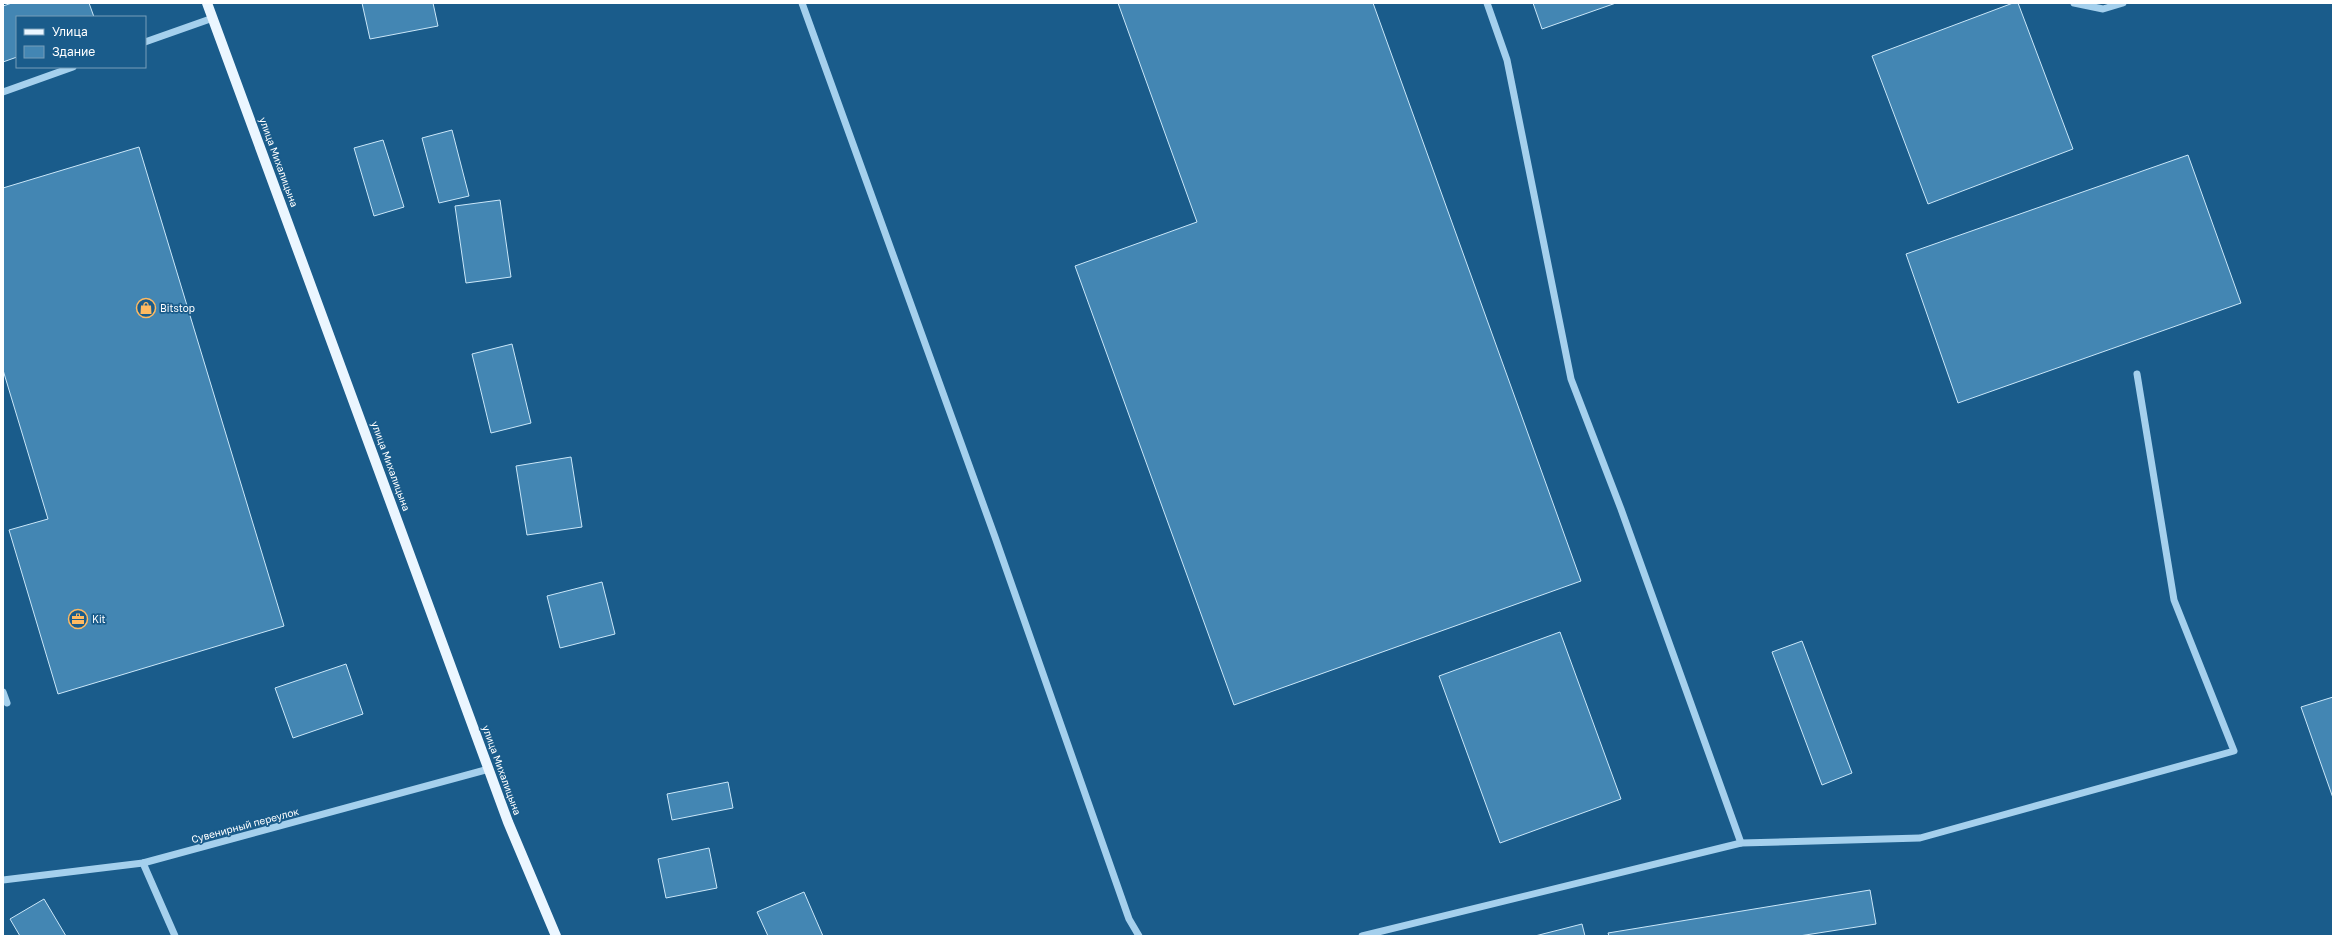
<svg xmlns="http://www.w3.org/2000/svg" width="2336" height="939" font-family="'Golos Text',sans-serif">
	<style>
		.building { fill: #4386b3; stroke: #cae7f9 }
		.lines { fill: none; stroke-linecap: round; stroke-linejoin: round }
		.minor { stroke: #a5d0ed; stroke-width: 7 }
		.major { stroke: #ebf6ff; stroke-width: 10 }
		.labels { text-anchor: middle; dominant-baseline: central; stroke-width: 3.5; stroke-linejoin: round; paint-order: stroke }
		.street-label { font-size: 10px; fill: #fff; stroke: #1a5c8b }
		.poi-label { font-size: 10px; fill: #fff; stroke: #1a5c8b; text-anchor: start }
	</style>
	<rect width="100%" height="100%" fill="#1a5c8b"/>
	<g class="building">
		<polygon points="12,3 89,3 94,17 17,17 17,57 3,62 3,6"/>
		<polygon points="362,3 433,3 438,26 370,39"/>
		<polygon points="1118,3 1373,3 1581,581 1234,705 1075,266 1197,222"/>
		<polygon points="1533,3 1616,3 1542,29"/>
		<polygon points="2013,3 2018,3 2073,149 1928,204 1872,56"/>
		<polygon points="452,130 469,196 439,203 422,138"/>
		<polygon points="383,140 404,207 374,216 354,148"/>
		<polygon points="139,147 284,626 58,694 9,530 48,519 3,370 3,188"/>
		<polygon points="2188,155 2241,303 1958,403 1906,254"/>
		<polygon points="500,200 511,277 466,283 455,206"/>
		<polygon points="512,344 531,423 491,433 472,354"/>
		<polygon points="571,457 582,527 527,535 516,466"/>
		<polygon points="602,582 615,634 560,648 547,596"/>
		<polygon points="1560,632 1621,799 1500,843 1439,676"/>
		<polygon points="1802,641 1852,773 1822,785 1772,652"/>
		<polygon points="346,664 363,714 293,738 275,688"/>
		<polygon points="2333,697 2333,798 2301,707"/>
		<polygon points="728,782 733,808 672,820 667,794"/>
		<polygon points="709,848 717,888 666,898 658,859"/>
		<polygon points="1870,890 1876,924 1799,936 1609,936 1608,933"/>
		<polygon points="804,892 823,936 768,936 757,912"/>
		<polygon points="44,899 66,936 20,936 10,919"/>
		<polygon points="1582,924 1585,936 1535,936"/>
	</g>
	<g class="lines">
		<g class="minor">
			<polyline points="802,3 995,537 1129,919 1139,936"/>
			<polyline points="2074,3 2103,9 2123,3"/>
			<polyline points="145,42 213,18"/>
			<polyline points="3,92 73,67"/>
			<polyline points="3,692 7,703"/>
			<polyline points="1741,843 1920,838 2234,751 2174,600 2137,374"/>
			<polyline points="143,863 175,936"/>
			<polyline points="3,880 143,863 489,769"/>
			<polyline points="1362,936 1741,843 1621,509 1571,379 1507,60 1487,3"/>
		</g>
		<polyline class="major" points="207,3 508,822 556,936"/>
	</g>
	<defs>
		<g id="shop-ring" transform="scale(1)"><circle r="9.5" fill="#1a5c8b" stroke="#ffba61" stroke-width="1.5"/><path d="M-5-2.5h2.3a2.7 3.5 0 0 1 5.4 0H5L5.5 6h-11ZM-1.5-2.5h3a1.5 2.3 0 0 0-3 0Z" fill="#ffba61"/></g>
		<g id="office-ring" transform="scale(1)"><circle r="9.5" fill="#1a5c8b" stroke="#ffba61" stroke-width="1.5"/><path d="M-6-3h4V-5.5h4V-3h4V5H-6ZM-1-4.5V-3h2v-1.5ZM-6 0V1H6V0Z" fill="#ffba61"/></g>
	</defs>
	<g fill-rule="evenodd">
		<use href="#shop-ring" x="146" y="308"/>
		<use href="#office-ring" x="78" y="619"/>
	</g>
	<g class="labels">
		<g class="street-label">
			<text transform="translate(279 162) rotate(70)">улица Михалицына</text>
			<text transform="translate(391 466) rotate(70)">улица Михалицына</text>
			<text transform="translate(502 770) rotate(70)">улица Михалицына</text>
			<text transform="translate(245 825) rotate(-15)">Сувенирный переулок</text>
		</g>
		<g class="poi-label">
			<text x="160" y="308">Bitstop</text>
			<text x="92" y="619">Kit</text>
		</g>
	</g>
	<rect width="2336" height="939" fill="none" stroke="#ffffff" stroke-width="8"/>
	<rect x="16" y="16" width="130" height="52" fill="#1a5c8b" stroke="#769db9"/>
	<rect x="24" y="29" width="20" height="6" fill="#ebf6ff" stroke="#769db9"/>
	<text x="52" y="36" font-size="12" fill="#ffffff">Улица</text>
	<rect x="24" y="46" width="20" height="12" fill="#4386b3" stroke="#769db9"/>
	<text x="52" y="56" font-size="12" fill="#ffffff">Здание</text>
</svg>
